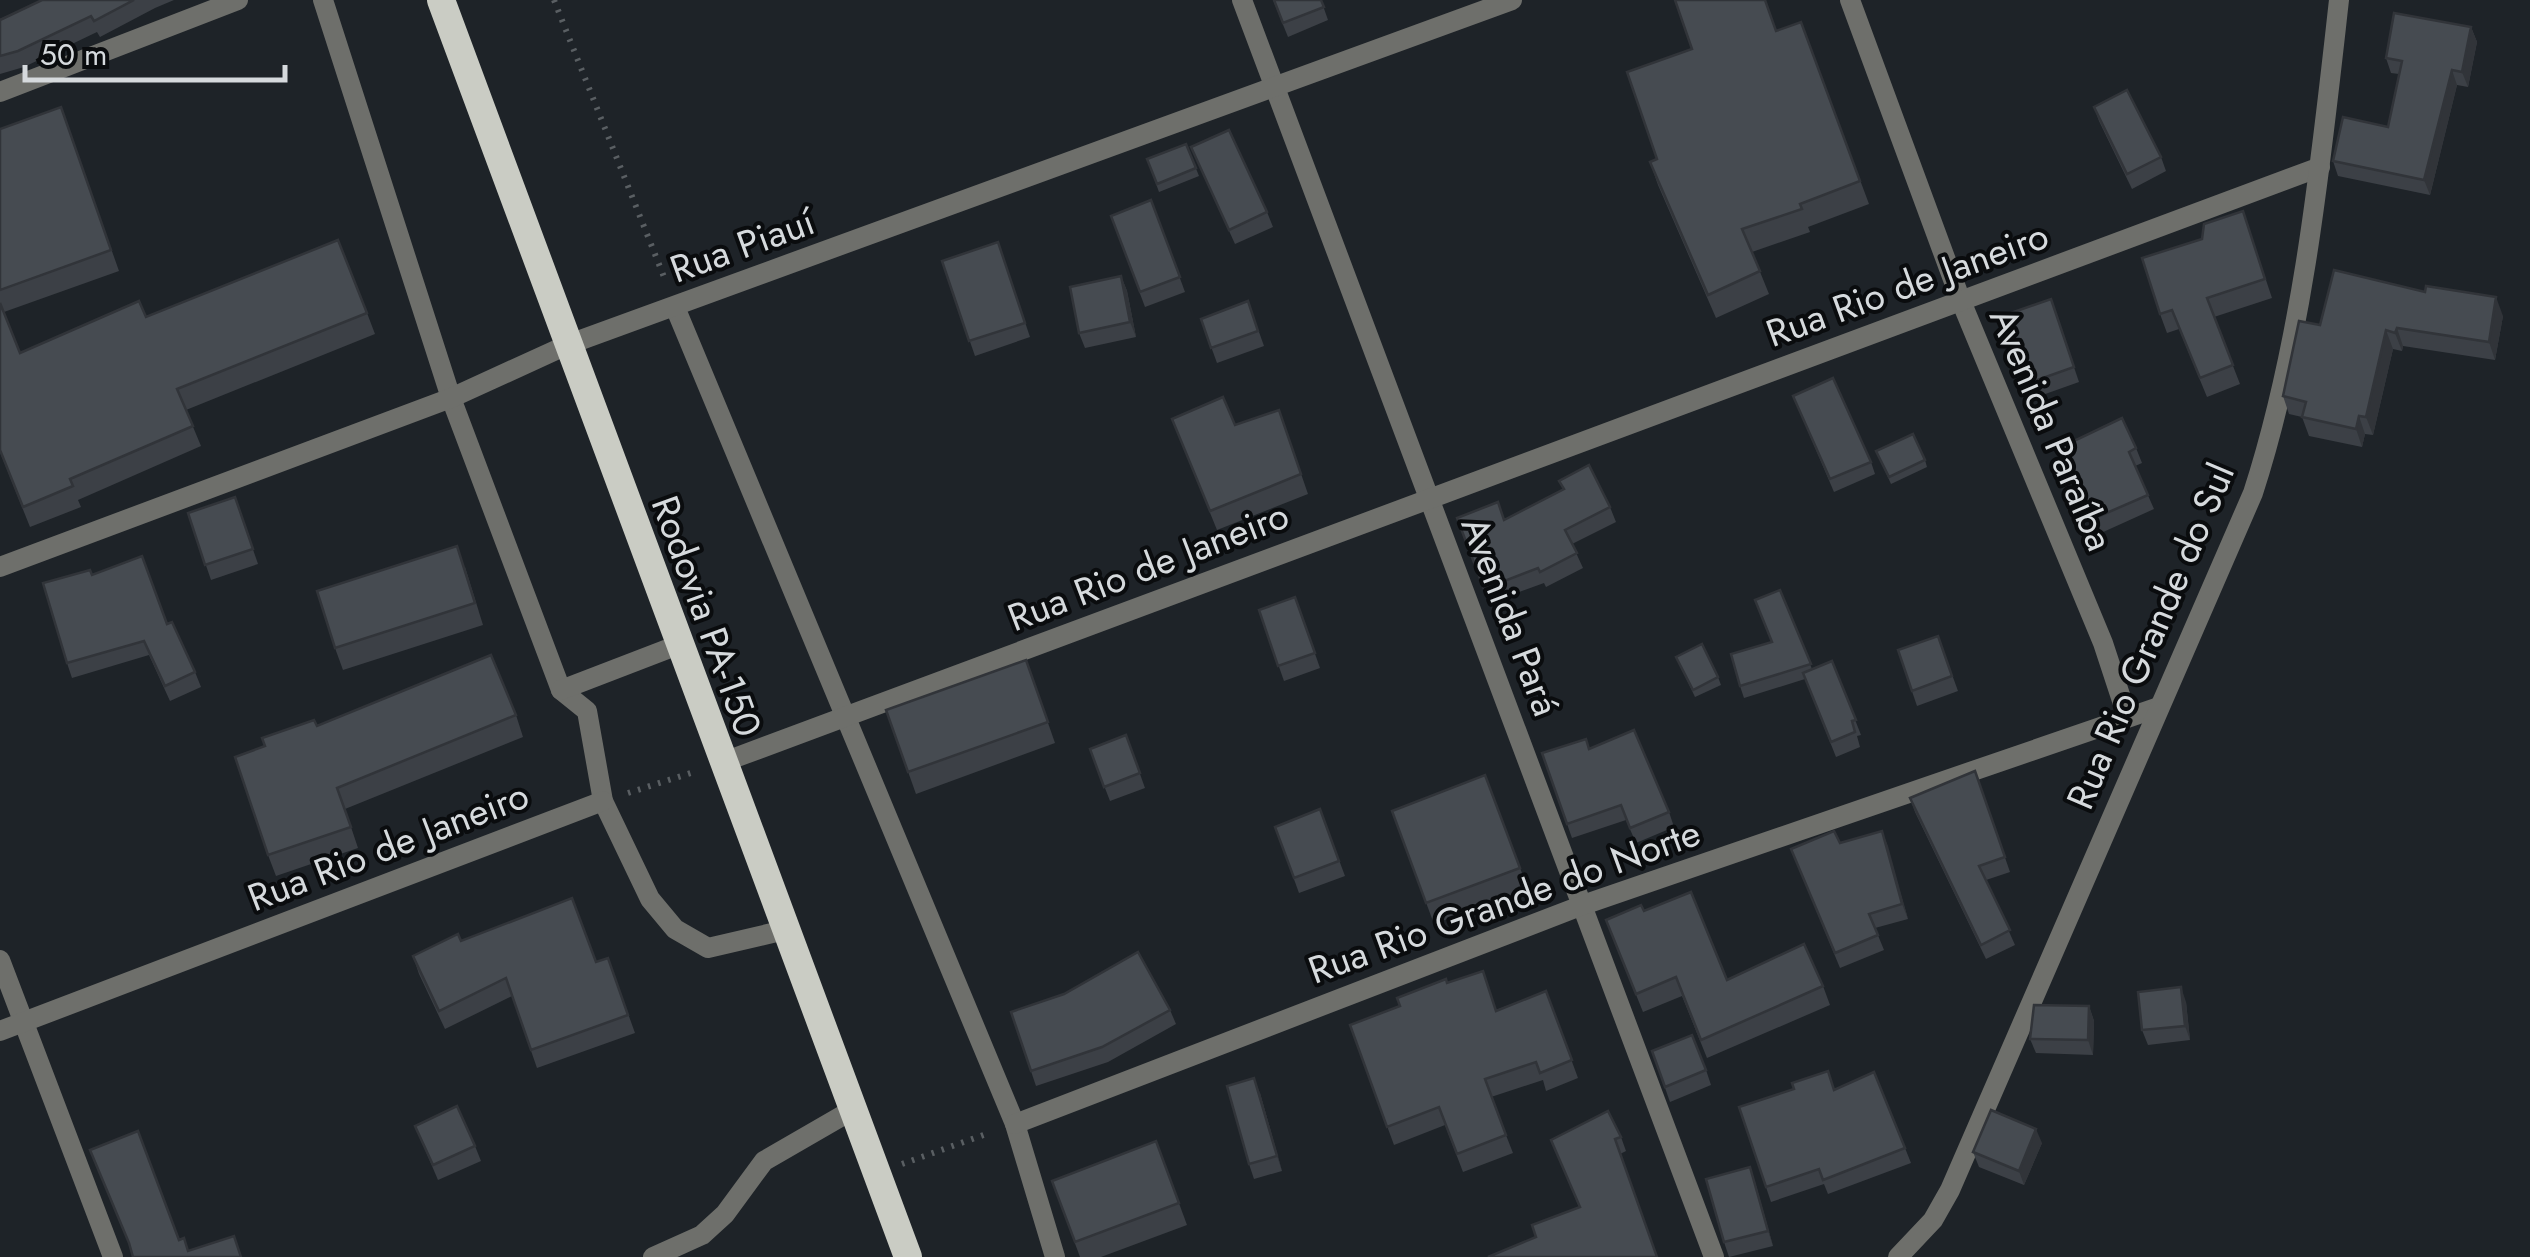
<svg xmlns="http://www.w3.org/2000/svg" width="2530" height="1257" font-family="Jost,sans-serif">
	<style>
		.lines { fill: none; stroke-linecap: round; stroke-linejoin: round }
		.path { stroke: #5a5f63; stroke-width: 6; stroke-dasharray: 2.5 8; stroke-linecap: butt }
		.minor { stroke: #6e6f6b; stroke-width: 20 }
		.tertiary { stroke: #6e6f6b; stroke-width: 20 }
		.trunk { stroke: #caccc4; stroke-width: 28 }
		.wall { fill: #3c4046 }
		.shaded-wall { fill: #313439 }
		.building { fill: #464b51; stroke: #313439; stroke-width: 2.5 }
		.labels { text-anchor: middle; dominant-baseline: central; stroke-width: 8; stroke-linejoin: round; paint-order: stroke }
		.street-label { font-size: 38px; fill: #d6dadd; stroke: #0a0c0e }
	</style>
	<rect width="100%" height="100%" fill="#1e2328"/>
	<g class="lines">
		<g class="path">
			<polyline points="554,0 666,282"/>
			<polyline points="628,793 697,771"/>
			<polyline points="902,1164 989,1133"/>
		</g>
		<g class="minor">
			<polyline points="323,0 451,398 561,690 587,711 603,801 650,899 675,929 708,948 785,930"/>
			<polyline points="1242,0 1714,1257"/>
			<polyline points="1850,0 1961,301 2103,643 2127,716"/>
			<polyline points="0,92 238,0"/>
			<polyline points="675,307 1015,1124 1055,1257"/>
			<polyline points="0,567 451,398 567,345"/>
			<polyline points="561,690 678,645"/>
			<polyline points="721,763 2320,167"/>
			<polyline points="0,960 113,1257"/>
			<polyline points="0,1031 603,801"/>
			<polyline points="1015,1124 1583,905 2159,707"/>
			<polyline points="653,1257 702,1235 725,1214 764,1161 854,1109"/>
			<path d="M1898,1257L1933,1220L1950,1190L2253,493C2303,339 2321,160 2339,0"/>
		</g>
		<polyline class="tertiary" points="567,345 1512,0"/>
		<polyline class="trunk" points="441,0 908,1257"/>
	</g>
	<g class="wall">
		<polygon points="42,0 174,0 155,8 100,37 97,32 24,67 0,74 0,19"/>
		<polygon points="1273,0 1321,0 1328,20 1288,37"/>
		<polygon points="1801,22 1869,204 1808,227 1810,232 1752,252 1769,294 1716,318 1658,185 1650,162 1657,159 1776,31"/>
		<polygon points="2471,27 2477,42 2468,87 2457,85 2430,195 2338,176 2333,161 2388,127 2399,74 2391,73 2386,58"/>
		<polygon points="61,107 119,271 4,312 20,353 146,317 367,313 375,334 186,410 201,446 78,500 81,507 30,527 0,452 0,129"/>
		<polygon points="2094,107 2161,157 2166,171 2132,189 2099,121"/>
		<polygon points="1186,144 1199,176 1159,192 1147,159"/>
		<polygon points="1191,147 1267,212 1273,227 1235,244"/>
		<polygon points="1151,200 1185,292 1145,307 1111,216"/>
		<polygon points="2243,211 2272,298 2214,317 2240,384 2207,397 2179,329 2167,333 2160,314 2202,239"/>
		<polygon points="998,242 1030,337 975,356 942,261"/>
		<polygon points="1121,276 1127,291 1136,337 1085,348 1079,333"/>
		<polygon points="2051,299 2079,382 2034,398 2005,315"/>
		<polygon points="1248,301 1264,346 1217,363 1201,319"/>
		<polygon points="2503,316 2495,360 2403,346 2402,351 2393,349 2373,435 2365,434 2362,447 2309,436 2302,417 2289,414 2283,396 2320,325"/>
		<polygon points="1793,396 1871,462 1875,474 1834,492"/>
		<polygon points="1279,410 1308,494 1217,530 1172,419 1235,425"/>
		<polygon points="2136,448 2142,463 2135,466 2154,509 2101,533 2082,491 2077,493 2057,449"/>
		<polygon points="1876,451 1925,460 1927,467 1891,484"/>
		<polygon points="1559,481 1610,507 1616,522 1572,544 1583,568 1546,587 1544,583 1489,603 1457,518 1504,520 1563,489"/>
		<polygon points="235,497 258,564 211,580 188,513"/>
		<polygon points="465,567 483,625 343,670 335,648"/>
		<polygon points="92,575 167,624 195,672 201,687 170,701 149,655 72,678 67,663"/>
		<polygon points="1780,590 1812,669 1832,661 1861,735 1857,736 1860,747 1836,757 1805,679 1744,698 1740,686 1771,642"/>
		<polygon points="1295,597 1320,668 1284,681 1259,610"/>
		<polygon points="1938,636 1958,691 1917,706 1898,650"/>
		<polygon points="1676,657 1718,677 1721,685 1695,697"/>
		<polygon points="1026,660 1055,743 916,794 886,710"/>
		<polygon points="516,715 523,737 345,809 358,848 276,876 268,855 317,726"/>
		<polygon points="1126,735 1145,788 1110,801 1090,749"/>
		<polygon points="1589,749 1669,812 1674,827 1636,843 1626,820 1572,838 1542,753"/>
		<polygon points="1975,771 2010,872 1986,880 2015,945 1986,959 1915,812 1910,798"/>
		<polygon points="1485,775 1528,889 1434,924 1392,811"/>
		<polygon points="1320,809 1345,876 1299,893 1275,827"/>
		<polygon points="1882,831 1908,919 1875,928 1884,950 1840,968 1791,849 1840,843"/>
		<polygon points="1644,911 1727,980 1823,986 1830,1005 1707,1058 1682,996 1643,1012 1606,920"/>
		<polygon points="461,941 596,962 608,958 635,1033 537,1068 512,996 445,1029 419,974 413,956"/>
		<polygon points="1447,983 1496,1010 1546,991 1578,1078 1546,1091 1543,1080 1491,1097 1513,1153 1463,1172 1445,1125 1394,1145 1350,1025 1400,1006"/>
		<polygon points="2186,1002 2190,1040 2148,1045 2142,1030"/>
		<polygon points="2089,1006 2094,1021 2093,1055 2036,1053 2030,1039"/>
		<polygon points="1170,1010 1176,1024 1108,1062 1036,1086 1011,1012"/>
		<polygon points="1652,1051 1706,1070 1711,1085 1670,1102"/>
		<polygon points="1834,1089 1905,1148 1911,1163 1828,1194 1824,1184 1771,1202 1739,1107"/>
		<polygon points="1260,1093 1282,1171 1254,1179 1249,1164"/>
		<polygon points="415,1126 475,1146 481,1161 438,1180"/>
		<polygon points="1621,1137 1626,1151 1620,1154 1657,1257 1536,1237 1579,1207 1551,1140"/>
		<polygon points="1156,1141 1187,1225 1101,1257 1080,1257 1052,1181"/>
		<polygon points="2042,1143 2024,1185 1979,1167 1973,1152"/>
		<polygon points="1755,1182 1773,1246 1729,1257 1724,1242"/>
	</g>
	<g class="shaded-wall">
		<polygon points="2471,27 2477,42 2468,87 2462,72"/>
		<polygon points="2452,70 2457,85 2430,195 2424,180"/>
		<polygon points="1121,276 1127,291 1136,337 1130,322"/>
		<polygon points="2496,297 2503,316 2495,360 2489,342"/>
		<polygon points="2397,328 2403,346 2402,351 2395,333"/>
		<polygon points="2386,330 2393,349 2373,435 2366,417"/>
		<polygon points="2359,416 2365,434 2362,447 2356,429"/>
		<polygon points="1882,831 1888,846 1908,919 1902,904"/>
		<polygon points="2181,987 2186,1002 2190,1040 2185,1026"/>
		<polygon points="2089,1006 2094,1021 2093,1055 2088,1040"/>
		<polygon points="1254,1078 1260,1093 1282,1171 1277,1156"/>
		<polygon points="2036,1129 2042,1143 2024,1185 2019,1171"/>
		<polygon points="1750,1167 1755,1182 1773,1246 1768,1231"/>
	</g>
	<g class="building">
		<polygon points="42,0 134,0 94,21 91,16 18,51 0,56 0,20"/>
		<polygon points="1274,0 1321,0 1324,7 1283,23"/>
		<polygon points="1675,0 1765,0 1776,31 1801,22 1860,181 1800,204 1802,209 1742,229 1760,271 1708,295 1650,162 1657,159 1627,72 1692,49"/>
		<polygon points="2394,13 2471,27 2462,72 2452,70 2424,180 2333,161 2343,117 2388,127 2402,61 2386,58"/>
		<polygon points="2127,90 2161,157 2127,174 2094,107"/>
		<polygon points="61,107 111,250 0,290 0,129"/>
		<polygon points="1229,130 1267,212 1229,230 1191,147"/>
		<polygon points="1186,144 1196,168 1157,184 1147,159"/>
		<polygon points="1151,200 1180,277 1140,292 1111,216"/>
		<polygon points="2243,211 2265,279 2207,298 2233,365 2200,378 2172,310 2160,314 2142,258 2202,239 2204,224"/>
		<polygon points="338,240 367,313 177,389 193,426 70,479 73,486 23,507 0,450 0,303 20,353 139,301 146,317"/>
		<polygon points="998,242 1025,323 969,341 942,261"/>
		<polygon points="2334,270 2425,292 2426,286 2496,297 2489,342 2397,328 2395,333 2386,330 2366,417 2359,416 2356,429 2302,417 2306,402 2283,396 2299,321 2320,325"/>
		<polygon points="1121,276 1130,322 1079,333 1070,287"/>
		<polygon points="2051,299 2074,367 2029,383 2005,315"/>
		<polygon points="1248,301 1258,331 1211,348 1201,319"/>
		<polygon points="1833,378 1871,462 1830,479 1793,396"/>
		<polygon points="1223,397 1235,425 1279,410 1301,474 1210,511 1172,419"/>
		<polygon points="2122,418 2136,448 2129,452 2148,495 2095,518 2076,476 2071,478 2057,449"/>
		<polygon points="1913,434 1925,460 1889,477 1876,451"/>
		<polygon points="1589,465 1610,507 1565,530 1577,553 1540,572 1538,568 1484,589 1457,518 1498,502 1504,520 1564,489 1559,481"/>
		<polygon points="235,497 253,549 205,565 188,513"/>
		<polygon points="457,546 475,603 335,648 317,591"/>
		<polygon points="142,556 167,624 172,622 195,672 165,686 144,641 67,663 43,583 90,570 92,575"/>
		<polygon points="1780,590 1811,664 1740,686 1731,654 1772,642 1755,600"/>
		<polygon points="1295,597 1315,653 1278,666 1259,610"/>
		<polygon points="1938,636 1952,676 1912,691 1898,650"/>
		<polygon points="1702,644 1718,677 1693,690 1676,657"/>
		<polygon points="491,655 516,715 337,788 351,827 268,855 235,757 265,746 262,738 314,720 317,726"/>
		<polygon points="1026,660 1048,722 908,772 886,710"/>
		<polygon points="1832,661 1856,720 1852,721 1855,732 1831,742 1803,673"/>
		<polygon points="1634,730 1669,812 1630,828 1621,805 1567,824 1542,753 1586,739 1589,749"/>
		<polygon points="1126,735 1140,773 1104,787 1090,749"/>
		<polygon points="1975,771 2005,857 1979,866 2010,930 1981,945 1910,798"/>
		<polygon points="1485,775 1520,868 1426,903 1392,811"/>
		<polygon points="1320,809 1339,861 1294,878 1275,827"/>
		<polygon points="1834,831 1840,843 1882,831 1902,904 1869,914 1878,935 1835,953 1791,849"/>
		<polygon points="1691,892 1727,980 1804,944 1823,986 1701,1040 1676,977 1636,994 1606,920 1641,905 1644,911"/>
		<polygon points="572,898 596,962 608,958 628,1015 531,1050 506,978 439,1011 413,956 458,934 461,941"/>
		<polygon points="1138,952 1170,1010 1102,1047 1031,1071 1011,1012 1064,994"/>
		<polygon points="1483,971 1496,1011 1546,991 1572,1060 1540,1073 1536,1062 1485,1079 1506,1135 1457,1154 1439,1107 1387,1127 1350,1025 1400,1006 1397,998 1446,979 1447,983"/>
		<polygon points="2181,987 2185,1026 2142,1030 2138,992"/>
		<polygon points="2034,1005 2089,1006 2088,1040 2030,1039"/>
		<polygon points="1692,1035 1706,1070 1665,1087 1652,1051"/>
		<polygon points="1828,1071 1834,1090 1874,1072 1905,1148 1823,1180 1819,1169 1766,1187 1739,1107 1794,1089 1792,1083"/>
		<polygon points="1254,1078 1277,1156 1249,1164 1227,1086"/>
		<polygon points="457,1106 475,1146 433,1165 415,1126"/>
		<polygon points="1991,1110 2036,1129 2019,1171 1973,1152"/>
		<polygon points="1608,1111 1621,1137 1615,1139 1657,1257 1488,1257 1536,1237 1532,1225 1580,1207 1551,1140"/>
		<polygon points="138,1131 179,1240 184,1238 188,1251 234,1236 241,1257 133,1257 129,1243 90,1150"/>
		<polygon points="1156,1141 1179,1203 1075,1242 1052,1181"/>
		<polygon points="1750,1167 1768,1231 1724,1242 1706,1179"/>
	</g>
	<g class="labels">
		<g class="street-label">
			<text transform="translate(742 245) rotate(-20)">Rua Piauí</text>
			<text transform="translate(1907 284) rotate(-20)">Rua Rio de Janeiro</text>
			<text transform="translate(2052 429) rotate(67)">Avenida Paraíba</text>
			<text transform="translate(1148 566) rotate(-21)">Rua Rio de Janeiro</text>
			<text transform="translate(707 616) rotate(70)">Rodovia PA-150</text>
			<text transform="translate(1511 616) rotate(69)">Avenida Pará</text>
			<text transform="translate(2150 636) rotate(-67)">Rua Rio Grande do Sul</text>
			<text transform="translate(388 846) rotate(-21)">Rua Rio de Janeiro</text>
			<text transform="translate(1504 901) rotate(-20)">Rua Rio Grande do Norte</text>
		</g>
	</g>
	<path d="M25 65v15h260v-15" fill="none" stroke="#d6dadd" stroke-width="5"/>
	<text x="40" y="65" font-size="30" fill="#d6dadd" stroke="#0a0c0e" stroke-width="8" paint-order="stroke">50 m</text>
</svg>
